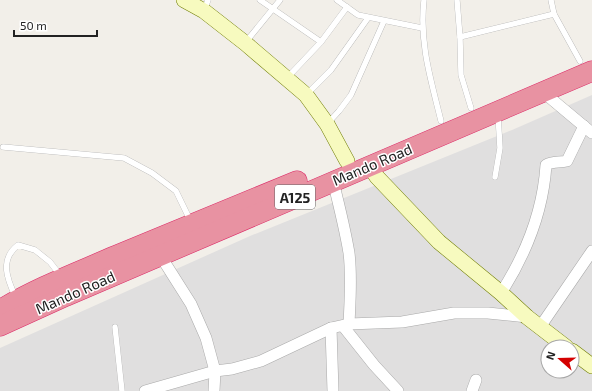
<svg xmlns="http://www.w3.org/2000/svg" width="592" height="391" font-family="'Exo 2',sans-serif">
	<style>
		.residential { fill: #e0dfdf; fill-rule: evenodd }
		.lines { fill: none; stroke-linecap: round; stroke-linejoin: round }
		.lane-casing { stroke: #a9a9a9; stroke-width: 6 }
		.street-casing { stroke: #a9a9a9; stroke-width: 12 }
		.secondary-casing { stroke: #707d05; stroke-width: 16 }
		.highway-casing { stroke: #dc2a67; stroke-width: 21 }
		.lane { stroke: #fff; stroke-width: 5.5 }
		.street { stroke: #fff; stroke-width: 11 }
		.secondary { stroke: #f7fabf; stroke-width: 15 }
		.highway { stroke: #e892a2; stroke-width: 20 }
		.labels { text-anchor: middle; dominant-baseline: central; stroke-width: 3; stroke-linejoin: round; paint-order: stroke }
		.shield { fill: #fff; stroke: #646464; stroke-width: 1 }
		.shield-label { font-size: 14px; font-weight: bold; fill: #222 }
		.street-label { font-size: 15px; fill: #222; stroke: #fff }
	</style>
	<rect width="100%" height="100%" fill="#f2efe9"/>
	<path class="residential" d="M592,95V391H0V348L250,236L512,130ZM548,347H572V371H548Z"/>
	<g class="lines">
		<g class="lane-casing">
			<g id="lane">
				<polyline points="260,0 321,42"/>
				<polyline points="337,0 358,15 422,28"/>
				<path d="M424,0C419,43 431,80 441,121"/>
				<polyline points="457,0 460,37 461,75 471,108"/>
				<polyline points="551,0 554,14 580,61"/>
				<polyline points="204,11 208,0"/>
				<polyline points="460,37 554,14"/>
				<polyline points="245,43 280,0"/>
				<polyline points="287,78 321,42 347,7"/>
				<polyline points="307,94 331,70 368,18"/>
				<polyline points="327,124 339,111 351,95 384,21"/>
				<polyline points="3,147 124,158 152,173 176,191 191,222"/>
				<polyline points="495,177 500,148 498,115"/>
				<path d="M16,298C6,277 0,259 18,245L35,250L50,262L60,275"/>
				<polyline points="115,327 122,391"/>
			</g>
		</g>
		<g class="street-casing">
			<g id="street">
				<polyline points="543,92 592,133"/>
				<path d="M333,181C339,205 345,229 349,253C352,277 350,301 349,324"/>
				<polyline points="160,255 191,304 206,338 215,371 214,391"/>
				<path d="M501,293C526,254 543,212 546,165C553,161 559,163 567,161L584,126"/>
				<polyline points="343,326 374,365 398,391"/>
				<polyline points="540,327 592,251"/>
				<polyline points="331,328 333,391"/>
				<polyline points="145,391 215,371 232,369 261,361 331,328 349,324 402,322 454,313 488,313 527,317"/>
				<polyline points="472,391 476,380"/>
			</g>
		</g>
		<g class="secondary-casing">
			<g id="secondary">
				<polyline points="184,0 204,11 245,43 306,95 327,124 347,161"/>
				<polyline points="369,165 377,177 439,242 501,293 527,317 566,347"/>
				<polyline points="572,351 592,366"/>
			</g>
		</g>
		<g class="highway-casing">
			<g id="highway">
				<path d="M0,310C36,288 76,273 115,256C176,231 237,206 297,181"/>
				<polyline points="0,326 66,296 592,71"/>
			</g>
		</g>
		<use href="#lane" class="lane"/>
		<use href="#street" class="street"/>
		<use href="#secondary" class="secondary"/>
		<use href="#highway" class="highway"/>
	</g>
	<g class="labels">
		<rect class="shield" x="275" y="185" width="40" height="24" rx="3"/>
		<g class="shield-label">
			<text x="295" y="197">A125</text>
		</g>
		<g class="street-label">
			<text transform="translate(372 164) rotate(-23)">Mando Road</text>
			<text transform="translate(75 292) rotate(-24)">Mando Road</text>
		</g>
	</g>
	<g transform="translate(560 359) rotate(290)"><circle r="19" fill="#ffffff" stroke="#a7a7a7"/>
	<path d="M0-3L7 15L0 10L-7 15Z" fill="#d40000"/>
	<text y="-6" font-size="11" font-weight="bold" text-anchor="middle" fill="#222222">N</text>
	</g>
	<path d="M14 30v6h83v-6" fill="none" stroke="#222222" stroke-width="2"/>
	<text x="20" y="30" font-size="12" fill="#222222" stroke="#ffffff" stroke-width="3" paint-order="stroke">50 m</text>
</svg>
